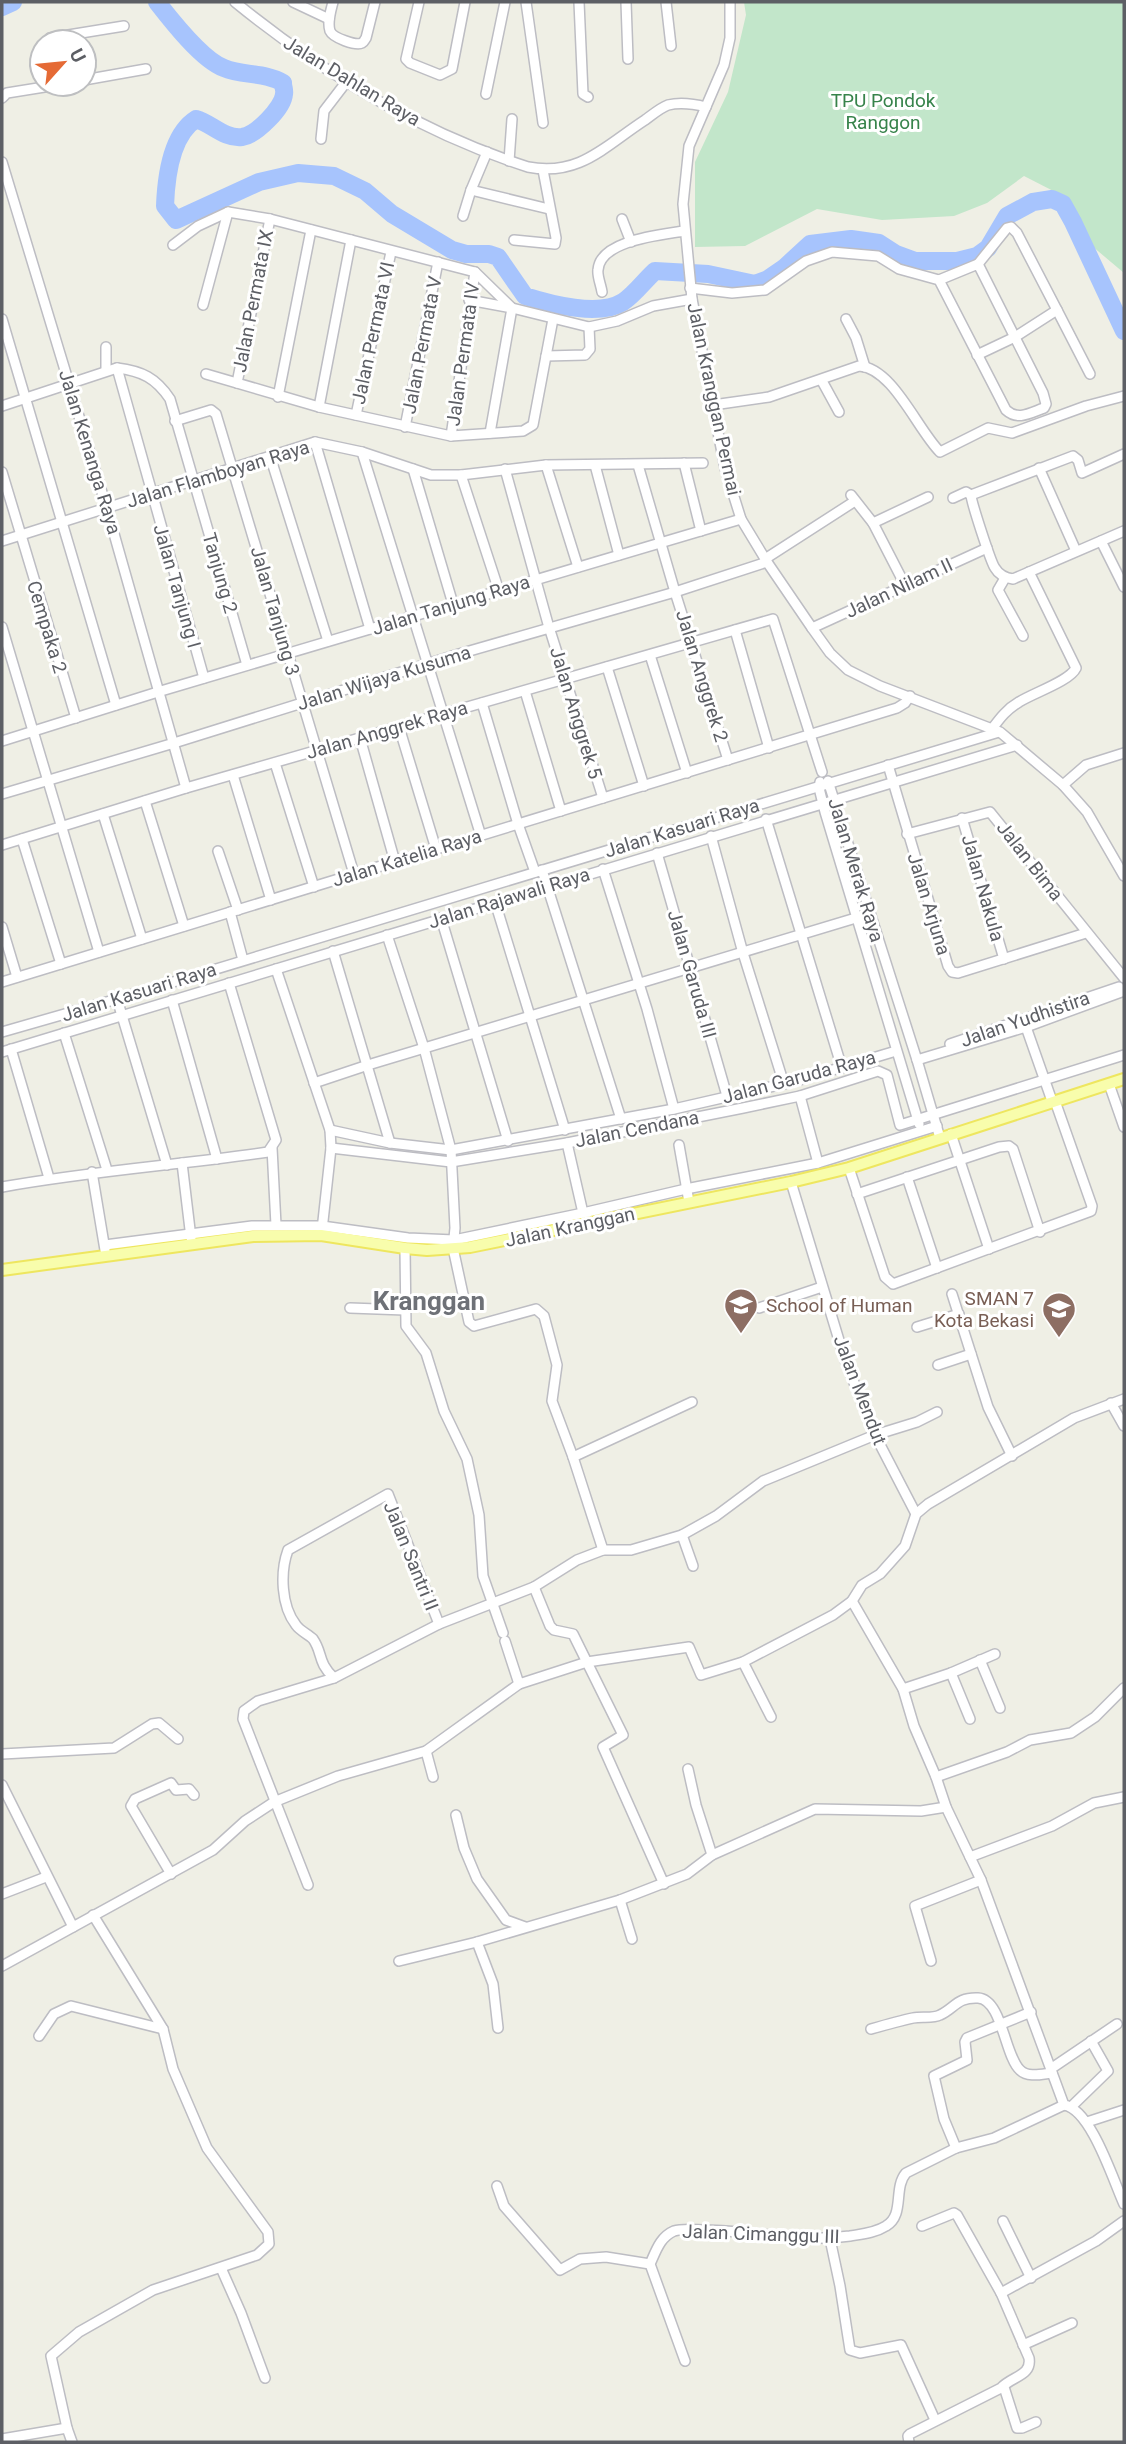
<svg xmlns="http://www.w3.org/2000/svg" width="1126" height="2444" font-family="Roboto,sans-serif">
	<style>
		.green { fill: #c2e6ca }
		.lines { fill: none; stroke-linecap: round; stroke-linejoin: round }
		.river { stroke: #a7c4fd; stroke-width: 18 }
		.minor-casing { stroke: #bdbdc3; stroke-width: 12 }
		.major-casing { stroke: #eee65f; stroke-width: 14 }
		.minor { stroke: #fff; stroke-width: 9 }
		.major { stroke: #f8fdac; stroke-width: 10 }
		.labels { text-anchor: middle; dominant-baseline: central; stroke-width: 6; stroke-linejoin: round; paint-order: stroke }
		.street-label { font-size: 19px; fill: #5d5f65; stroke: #fff }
		.park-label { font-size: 19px; fill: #37834b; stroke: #fff }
		.education-label { font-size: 19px; fill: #785e54; stroke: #fff; text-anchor: end }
		.district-label { font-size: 26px; font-weight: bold; fill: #6e7177; stroke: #fff }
	</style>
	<rect width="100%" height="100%" fill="#efefe5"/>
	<polygon class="green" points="744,2 1124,2 1124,273 1092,246 1067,198 1024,176 987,203 954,216 882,220 817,209 745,246 695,247 695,162 728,92 746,15"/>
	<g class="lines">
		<g class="river">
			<path d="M157,2C171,20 202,60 224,68C242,76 265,72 283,83C283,87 285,91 284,94C283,108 256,135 242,137C224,139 211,123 196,119C171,135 166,179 165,206L176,220L259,182L298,173L334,176L365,191L392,214L452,250L466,254H489L498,257L525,296C550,304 599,317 623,302C635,294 644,281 655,271L708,274L755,284L768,279L784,268L810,244L851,239L879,243L896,254L915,261H957L977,256L988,248L1007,216L1033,202L1052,199L1063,204L1073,222L1124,331"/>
			<polyline points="2,7 13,2"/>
		</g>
		<g class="minor-casing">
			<g id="minor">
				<path d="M235,2C322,73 420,132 528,167C579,177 605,146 645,120C652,115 660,108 668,105C681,102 694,104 706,107"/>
				<polyline points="293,2 329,19"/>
				<path d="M333,2C331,10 327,22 330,31C333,38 356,46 362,43C364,42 365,39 366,38L375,2"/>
				<polyline points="419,2 406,59 410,63 440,75 452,69 465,2"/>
				<polyline points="526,2 543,123"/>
				<polyline points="579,2 583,94 588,97"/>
				<polyline points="626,2 628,59"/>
				<polyline points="666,2 671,46"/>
				<polyline points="730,2 730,38 724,65 689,146 683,204 692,299 725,468 741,519 767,562 812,628 830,653 848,670 880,686 1000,732 1063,785 1087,812 1124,876"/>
				<polyline points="49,42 50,38 124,26"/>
				<polyline points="84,80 146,69"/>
				<polyline points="486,94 505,2"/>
				<polyline points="2,98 7,93 63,84"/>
				<polyline points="321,139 324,111 347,81"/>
				<polyline points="509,161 512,119"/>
				<polyline points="2,162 107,509 186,788"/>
				<polyline points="471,190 549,209"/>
				<polyline points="463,216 471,190 487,152"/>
				<polyline points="622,219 631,242"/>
				<polyline points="514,240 555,244 556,238 543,170"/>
				<polyline points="173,245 198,226 228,212 270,219 475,272 512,308 589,327 617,321 653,306 692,299"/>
				<path d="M690,288L732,293L765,290L806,261L832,252L878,256L899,269L939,280L1006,410C1018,421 1030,413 1044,408L1046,404L1043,393L978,264L939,280"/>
				<path d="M602,292C601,285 597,276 598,270C600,240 661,235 684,231"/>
				<polyline points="469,300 512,308 490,433"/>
				<polyline points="203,305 228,212"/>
				<polyline points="1057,310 1090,374"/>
				<polyline points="2,319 116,705"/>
				<polyline points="846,319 856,338 865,367"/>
				<polyline points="977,355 1015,337 1057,310 1017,233 1011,227 1007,228 978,264"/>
				<polyline points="546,356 585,355 590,349 589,327"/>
				<polyline points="117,368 204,678"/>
				<polyline points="106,370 106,347"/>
				<polyline points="206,374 319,407 451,436 523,431 533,425 553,319"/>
				<polyline points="822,381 839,412"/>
				<polyline points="237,383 270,219"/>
				<polyline points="278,397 311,230"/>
				<path d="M713,405L769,397L859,366C893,368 917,429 940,452L988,428L1012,433L1086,406L1124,396"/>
				<path d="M2,406L117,368C142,371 156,378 170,399L247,665"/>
				<polyline points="319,407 351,240"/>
				<polyline points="356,415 391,252"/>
				<polyline points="175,421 211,410 216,414 354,874"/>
				<polyline points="405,427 438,262"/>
				<polyline points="451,436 475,272"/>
				<polyline points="315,442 370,629"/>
				<polyline points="362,452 481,836"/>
				<path d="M1124,454L1082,473L1078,460L1073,456L971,495C971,501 991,563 995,568C999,575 1006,578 1013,579L1124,531"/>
				<polyline points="270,456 328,641"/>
				<polyline points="684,463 701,531"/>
				<polyline points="546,465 578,567"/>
				<polyline points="595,465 619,555"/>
				<polyline points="638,465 675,592 728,760"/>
				<polyline points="1039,468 1076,551"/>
				<polyline points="413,469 453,604"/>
				<polyline points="505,469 548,624 603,798"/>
				<polyline points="2,472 76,718"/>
				<polyline points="461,475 499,591"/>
				<polyline points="851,495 873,523 905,585"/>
				<polyline points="953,498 966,492 971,495"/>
				<polyline points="873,523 928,497"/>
				<polyline points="2,541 315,442 362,452 431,475 461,475 546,465 703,463"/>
				<polyline points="1101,541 1124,587"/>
				<polyline points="765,559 855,501"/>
				<polyline points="1005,578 998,590 1023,636"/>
				<polyline points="2,627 99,952"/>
				<polyline points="812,628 987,548"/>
				<polyline points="735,630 769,748"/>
				<polyline points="650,655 687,773"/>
				<polyline points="607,667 644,786"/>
				<polyline points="525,691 561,811"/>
				<polyline points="482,703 518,824 535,872"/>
				<polyline points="399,727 436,849"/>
				<path d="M992,729C1000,718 1007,709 1019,702C1033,693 1070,681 1076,668L1029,572"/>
				<polyline points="360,738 395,862"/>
				<polyline points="2,741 161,691 741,519"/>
				<polyline points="275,763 314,887"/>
				<polyline points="888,765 948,966 952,972 958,973 1086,933"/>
				<polyline points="233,775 271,900"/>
				<polyline points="828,781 917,1060 940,1138"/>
				<polyline points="820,782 819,788 825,812 919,1124"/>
				<polyline points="1063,785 1086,765 1124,753"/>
				<polyline points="2,794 174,743 459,654 675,592 767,562"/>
				<polyline points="145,801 184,926"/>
				<polyline points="103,814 142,939"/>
				<polyline points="962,818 1004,959"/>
				<polyline points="766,819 842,1068"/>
				<polyline points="907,834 990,812 1124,978"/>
				<polyline points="711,836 743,953 784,1084"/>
				<polyline points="22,839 61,964"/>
				<polyline points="2,845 186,788 773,619 822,772"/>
				<polyline points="218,851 238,910"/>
				<polyline points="657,853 727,1096"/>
				<polyline points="603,869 647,1009 674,1109"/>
				<polyline points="542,870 621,1119"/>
				<polyline points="495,902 565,1130"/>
				<polyline points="230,912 243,960"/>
				<polyline points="441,918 508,1141"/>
				<polyline points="2,927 17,977"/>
				<polyline points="387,935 424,1048 451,1150 455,1228 453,1248 469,1322 474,1326 536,1309 544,1316 557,1365 552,1401 573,1457 603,1550"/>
				<polyline points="333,951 390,1143"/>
				<polyline points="276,969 330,1130 331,1148 322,1230"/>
				<polyline points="2,982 897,708 905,703 910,696"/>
				<polyline points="117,999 167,1165"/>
				<polyline points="172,1000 217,1159"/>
				<polyline points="1026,1027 1052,1101"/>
				<polyline points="2,1032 117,999 999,732"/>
				<polyline points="64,1033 107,1170"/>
				<polyline points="950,1044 1119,987"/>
				<polyline points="11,1049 49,1178"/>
				<polyline points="2,1052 1017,745"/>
				<polyline points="917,1060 1026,1027 1124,991"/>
				<polyline points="314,1083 368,1065 869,914"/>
				<polyline points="1109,1084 1124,1127"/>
				<polyline points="800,1096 818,1163"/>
				<polyline points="330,1130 390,1143 451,1150 674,1109 796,1081 896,1051"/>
				<polyline points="951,1134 989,1249"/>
				<polyline points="567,1143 583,1213"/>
				<polyline points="679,1145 689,1202"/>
				<polyline points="272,1148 276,1225"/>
				<polyline points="331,1148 451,1162 567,1143 743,1108 800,1096 878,1071 887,1075 900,1125 1124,1055"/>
				<polyline points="182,1163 191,1238"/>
				<polyline points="849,1168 885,1277 893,1284 1091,1211 1092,1206 1055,1101"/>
				<polyline points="92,1172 105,1250"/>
				<polyline points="907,1177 937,1268"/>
				<polyline points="791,1182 845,1360 875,1435 916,1514"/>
				<path d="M2,1187C90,1171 179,1165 268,1152L276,1140L229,983"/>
				<polyline points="857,1194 999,1147 1009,1146 1013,1149 1040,1232"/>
				<polyline points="105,1245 252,1226 322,1226 408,1238 454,1240 583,1213 686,1189 818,1163 937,1126"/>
				<polyline points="405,1248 406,1326 426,1353 444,1411 467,1459 479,1515 483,1576 503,1633"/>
				<polyline points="952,1294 988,1407 1012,1456"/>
				<polyline points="350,1308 405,1310"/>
				<polyline points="759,1308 822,1287"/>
				<polyline points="917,1327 959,1314"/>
				<polyline points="938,1365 971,1354"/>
				<polyline points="1111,1403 1124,1426"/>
				<polyline points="573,1457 692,1402"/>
				<polyline points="682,1535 693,1566"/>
				<polyline points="534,1587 550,1626 554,1630 573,1634 623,1735 603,1747 664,1884"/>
				<path d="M852,1601L903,1689L914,1726L936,1777L946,1807L981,1880L1064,2105C1091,2109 1113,2180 1124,2204"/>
				<polyline points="505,1641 519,1684"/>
				<polyline points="980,1660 1000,1708"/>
				<polyline points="743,1662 771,1717"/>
				<polyline points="951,1673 970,1719"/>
				<path d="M334,1678C317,1662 323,1653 313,1639C308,1634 300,1631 296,1625C281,1606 280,1572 288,1550L388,1494L439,1624"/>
				<polyline points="903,1689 951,1673 995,1654"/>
				<polyline points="426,1751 433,1777"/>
				<polyline points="2,1754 114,1748 152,1724 159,1723 178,1739"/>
				<polyline points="688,1769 696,1805 712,1855"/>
				<polyline points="936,1777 1007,1752 1030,1740 1071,1733 1095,1717 1124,1688"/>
				<polyline points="2,1785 73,1927"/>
				<polyline points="456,1815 464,1848 477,1879 506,1920 525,1927"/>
				<polyline points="970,1857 1052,1826 1094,1803 1124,1797"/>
				<polyline points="171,1874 131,1806 135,1799 171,1783 176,1790 189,1789 194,1795"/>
				<polyline points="308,1885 243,1719 244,1711 258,1701 334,1678 439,1624 534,1587 577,1560 603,1550 631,1550 682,1535 716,1516 763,1481 875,1435 917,1422 937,1412"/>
				<polyline points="2,1894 46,1877"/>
				<polyline points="620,1900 632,1939"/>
				<polyline points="477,1942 493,1984 498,2028"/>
				<polyline points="399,1961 477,1942 620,1900 687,1874 712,1855 815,1809 921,1811 946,1807"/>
				<polyline points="931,1961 915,1906 981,1880"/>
				<polyline points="2,1966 213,1850 245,1821 274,1802 338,1776 426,1751 519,1684 587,1662 689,1647 701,1675 743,1662 833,1615 852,1601 862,1585 880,1574 905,1546 916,1514 928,1504 1074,1418 1124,1399"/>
				<path d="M871,2029C885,2025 899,2021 913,2018C922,2016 932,2019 940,2015C955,2008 957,1997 978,1998C1002,1999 1005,2057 1020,2070C1028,2078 1042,2074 1052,2073"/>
				<polyline points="39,2036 54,2014 71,2006 163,2029"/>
				<polyline points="1052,2068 1117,2024"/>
				<polyline points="1072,2106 1108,2071 1091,2041"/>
				<polyline points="1087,2122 1124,2110"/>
				<polyline points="956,2148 944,2119 934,2076 967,2060 965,2042 967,2038 1031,2012"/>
				<polyline points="497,2186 504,2206 560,2270 580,2259 606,2257 650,2264"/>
				<polyline points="1003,2221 1031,2278"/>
				<polyline points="830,2239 840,2286 850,2350 860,2353 901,2345 935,2420"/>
				<polyline points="221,2268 241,2313 265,2378"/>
				<polyline points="1001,2293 1096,2241 1124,2221"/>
				<polyline points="1023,2345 1072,2323"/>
				<path d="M685,2361L650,2264C656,2251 660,2237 674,2231C683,2228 697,2230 706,2230C756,2231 799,2243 850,2236C862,2234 875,2233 886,2226C905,2215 893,2188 906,2173L956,2148L994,2138L1064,2105"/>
				<polyline points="1004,2387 1017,2428 1022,2428 1036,2422"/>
				<polyline points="2,2439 67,2428"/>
				<polyline points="72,2442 67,2428 51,2356 79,2332 153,2290 257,2255 269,2244 268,2232 207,2148 173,2069 163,2029 93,1915"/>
				<path d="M909,2442L908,2436L910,2434L1001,2388C1012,2376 1032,2376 1029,2358L1001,2293L957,2215L954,2213L922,2226"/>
			</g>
		</g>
		<g class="major-casing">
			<polyline id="major" points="2,1270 253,1236 321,1235 405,1248 427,1250 470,1247 791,1182 849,1168 1124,1079"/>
		</g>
		<use href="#minor" class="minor"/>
		<use href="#major" class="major"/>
	</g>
	<defs>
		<g id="school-pin" transform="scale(1.75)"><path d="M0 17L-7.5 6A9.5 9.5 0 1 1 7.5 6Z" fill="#8d6e63" stroke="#fff"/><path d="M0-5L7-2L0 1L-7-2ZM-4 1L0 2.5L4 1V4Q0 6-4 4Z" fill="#fff"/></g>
	</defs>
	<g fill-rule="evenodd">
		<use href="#school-pin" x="741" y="1305"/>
		<use href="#school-pin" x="1059" y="1309"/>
	</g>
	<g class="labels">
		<g class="street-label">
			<text transform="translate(352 81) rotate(31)">Jalan Dahlan Raya</text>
			<text transform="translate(253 301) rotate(-79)">Jalan Permata IX</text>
			<text transform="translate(373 333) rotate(-78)">Jalan Permata VI</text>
			<text transform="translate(422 345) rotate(-79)">Jalan Permata V</text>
			<text transform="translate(463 354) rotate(-82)">Jalan Permata IV</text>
			<text transform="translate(714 399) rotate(78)">Jalan Kranggan Permai</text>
			<text transform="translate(90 452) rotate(73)">Jalan Kenanga Raya</text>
			<text transform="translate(218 474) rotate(-17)">Jalan Flamboyan Raya</text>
			<text transform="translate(220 573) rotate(74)">Tanjung 2</text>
			<text transform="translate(177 586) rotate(74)">Jalan Tanjung I</text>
			<text transform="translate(899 588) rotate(-25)">Jalan Nilam II</text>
			<text transform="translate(451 605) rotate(-17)">Jalan Tanjung Raya</text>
			<text transform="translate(275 611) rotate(74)">Jalan Tanjung 3</text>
			<text transform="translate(47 627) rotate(73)">Cempaka 2</text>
			<text transform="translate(702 676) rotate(73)">Jalan Anggrek 2</text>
			<text transform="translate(384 678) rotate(-17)">Jalan Wijaya Kusuma</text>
			<text transform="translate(576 713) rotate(73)">Jalan Anggrek 5</text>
			<text transform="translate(387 730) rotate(-16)">Jalan Anggrek Raya</text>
			<text transform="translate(682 828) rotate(-17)">Jalan Kasuari Raya</text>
			<text transform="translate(407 858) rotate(-17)">Jalan Katelia Raya</text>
			<text transform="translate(1030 861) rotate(52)">Jalan Bima</text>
			<text transform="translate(856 870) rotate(73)">Jalan Merak Raya</text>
			<text transform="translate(983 888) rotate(74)">Jalan Nakula</text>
			<text transform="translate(509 898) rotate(-17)">Jalan Rajawali Raya</text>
			<text transform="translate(929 904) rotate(73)">Jalan Arjuna</text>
			<text transform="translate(692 974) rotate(74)">Jalan Garuda III</text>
			<text transform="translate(139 992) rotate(-17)">Jalan Kasuari Raya</text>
			<text transform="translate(1025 1019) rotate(-19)">Jalan Yudhistira</text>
			<text transform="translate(799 1077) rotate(-15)">Jalan Garuda Raya</text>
			<text transform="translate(637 1129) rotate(-11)">Jalan Cendana</text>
			<text transform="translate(570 1227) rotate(-12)">Jalan Kranggan</text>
			<text transform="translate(860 1390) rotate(69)">Jalan Mendut</text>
			<text transform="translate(411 1556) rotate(68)">Jalan Santri II</text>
			<text transform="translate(761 2234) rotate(2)">Jalan Cimanggu III</text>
		</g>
		<g class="park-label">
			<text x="883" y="100">TPU Pondok<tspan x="883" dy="22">Ranggon</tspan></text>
		</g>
		<g class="education-label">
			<text x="1034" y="1298">SMAN 7<tspan x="1034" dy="22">Kota Bekasi</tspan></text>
			<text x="766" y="1305" text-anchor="start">School of Human</text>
		</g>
		<g class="district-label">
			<text x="429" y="1301">Kranggan</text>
		</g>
	</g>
	<rect width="1126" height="2444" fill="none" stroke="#5d5f65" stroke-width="7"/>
	<g transform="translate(63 63) rotate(63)"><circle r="33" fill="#ffffff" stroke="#bebfc1" stroke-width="2"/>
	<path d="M0-5L12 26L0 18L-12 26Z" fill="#e56a35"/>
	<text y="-10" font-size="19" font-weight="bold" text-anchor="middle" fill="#5d5f65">U</text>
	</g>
</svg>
